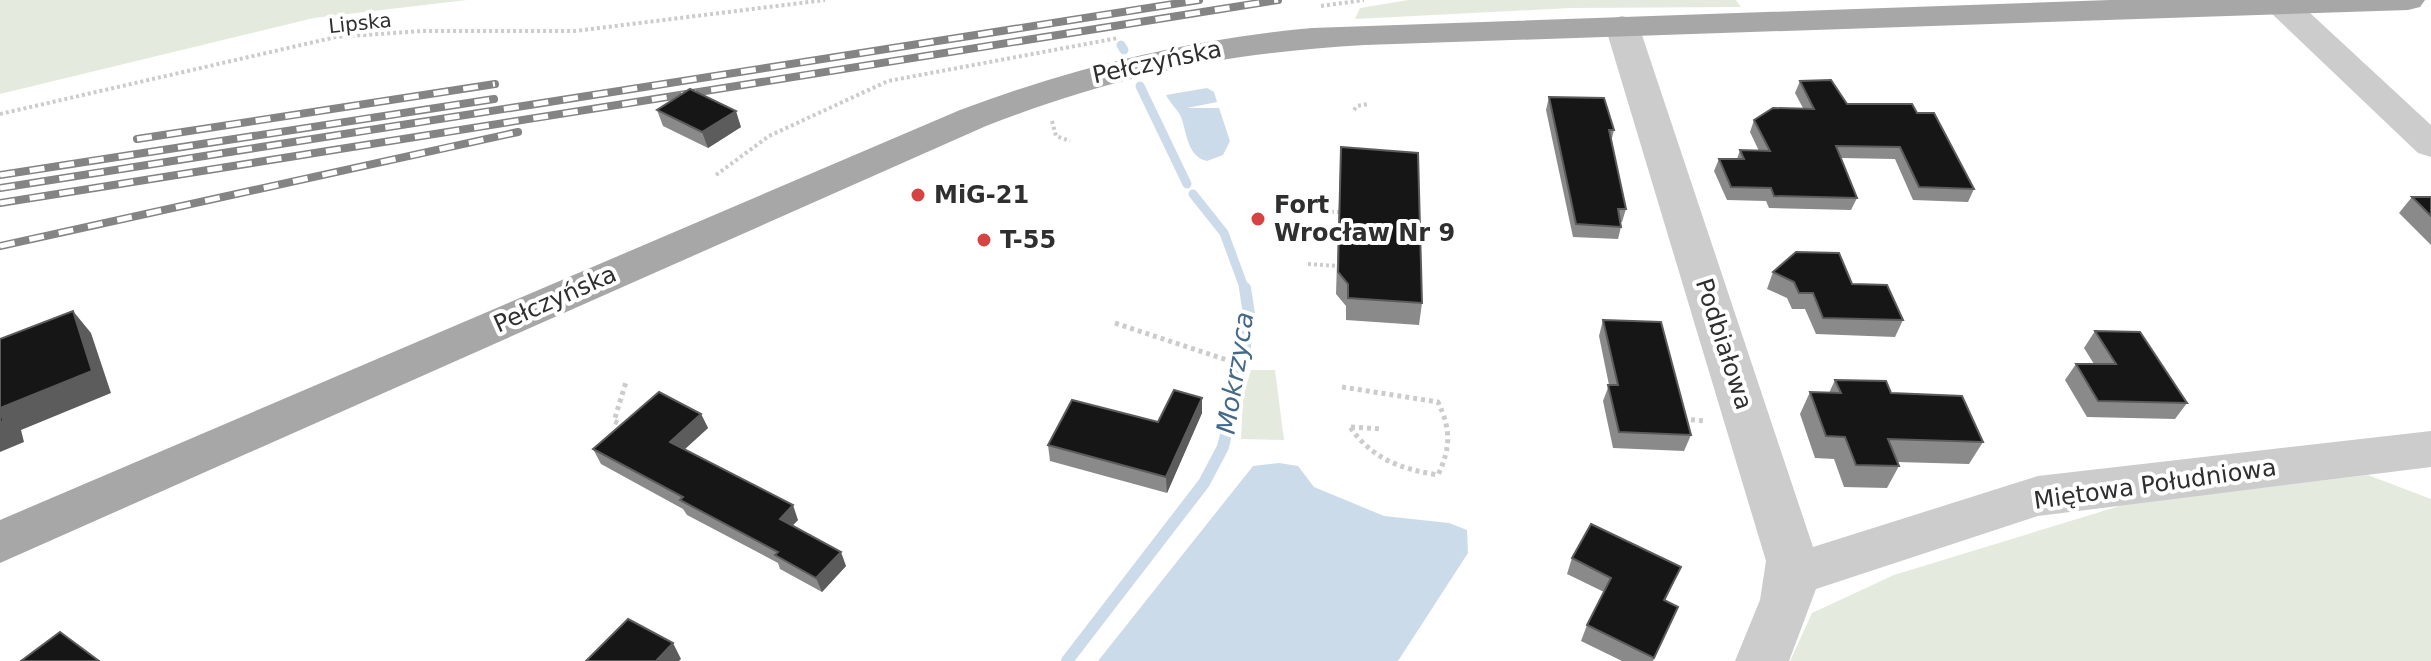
<svg xmlns="http://www.w3.org/2000/svg" width="2431" height="661" font-family="'DejaVu Sans',sans-serif">
	<style>
		.green { fill: #e4ebde }
		.water { fill: #ccdbe9 }
		.lines { fill: none; stroke-linecap: round; stroke-linejoin: round }
		.stream-far1 { stroke: #ccdbe9; stroke-width: 9 }
		.stream { stroke: #ccdbe9; stroke-width: 12 }
		.path-far1 { stroke: #ccc; stroke-width: 4; stroke-dasharray: 3 3; stroke-linecap: butt }
		.path { stroke: #ccc; stroke-width: 5; stroke-dasharray: 4 4; stroke-linecap: butt }
		.minor { fill: #ccc; fill-rule: evenodd }
		.major { fill: #a7a7a7; fill-rule: evenodd }
		.rail-casing { stroke: #848484; stroke-width: 8 }
		.rail { stroke: #fff; stroke-width: 5; stroke-dasharray: 15; stroke-linecap: butt }
		.wall { fill: #8a8a8a }
		.shaded-wall { fill: #5c5c5c }
		.building { fill: #161616; stroke: #5c5c5c; stroke-width: 2 }
		.poi-dot { fill: #d54442; stroke: #fff; stroke-width: 3 }
		.labels { text-anchor: middle; dominant-baseline: central; stroke-width: 8; stroke-linejoin: round; paint-order: stroke }
		.far-street-label { font-size: 20px; fill: #2f2f2f; stroke: #fff }
		.street-label { font-size: 24px; fill: #2f2f2f; stroke: #fff }
		.poi-label { font-size: 24px; font-weight: bold; fill: #2f2f2f; stroke: #fff; text-anchor: start }
		.water-label { font-size: 26px; font-style: italic; fill: #446989; stroke: #fff }
	</style>
	<rect width="100%" height="100%" fill="#fff"/>
	<g class="green">
		<polygon points="0,0 467,0 314,18 0,94"/>
		<polygon points="1408,0 1736,0 1741,7 1571,8 1355,19 1360,8"/>
		<polygon points="1251,370 1275,370 1284,440 1241,439 1243,397"/>
		<polygon points="2368,475 2431,499 2431,661 1790,661 1812,613 1894,575 2126,504"/>
	</g>
	<g class="water">
		<path d="M1207,88L1214,92L1217,102L1187,108H1219L1230,141L1223,155L1207,161C1187,157 1187,132 1181,117C1178,110 1170,103 1166,95Z"/>
		<polygon points="1279,463 1298,466 1314,487 1384,516 1449,523 1467,530 1468,553 1398,661 1098,661 1253,466"/>
	</g>
	<g class="lines">
		<g class="stream-far1">
			<polyline points="1121,45 1124,50"/>
			<polyline points="1140,86 1187,184"/>
			<polyline points="1193,194 1224,233 1245,290"/>
		</g>
		<polyline class="stream" points="1067,661 1204,483 1223,447 1243,362 1249,314 1245,288"/>
		<g class="path-far1">
			<polyline points="1321,6 1364,0"/>
			<polyline points="1354,110 1357,106 1368,104"/>
			<polyline points="0,114 336,37 422,31 575,31 825,0"/>
			<polyline points="1052,121 1056,136 1070,141"/>
			<polyline points="716,175 769,136 888,81 1118,38"/>
			<polyline points="1313,211 1339,212"/>
			<polyline points="1308,264 1338,266"/>
		</g>
		<g class="path">
			<polyline points="1115,323 1233,362 1229,384 1245,386"/>
			<path d="M1342,387L1438,402C1451,430 1451,447 1438,475C1401,469 1372,459 1350,427"/>
			<polyline points="1683,419 1705,421"/>
			<polyline points="625,427 614,421 626,382"/>
			<polyline points="1351,427 1381,429"/>
		</g>
		<g class="minor">
			<polygon points="2267,0 2296,0 2431,125 2431,157 2418,153 2269,11 2264,4"/>
			<polygon points="1622,16 1634,19 1639,26 1813,547 2038,476 2431,431 2431,467 2038,516 1816,589 1789,661 1735,661 1760,600 1766,561 1605,26 1610,19"/>
		</g>
		<path class="major" d="M2110,0H2425L2420,7L2408,10L1365,45C1224,53 1118,75 986,126L0,563V520L960,110C1075,67 1189,39 1312,28Z"/>
		<g class="rail-casing">
			<g id="rail">
				<polyline points="137,139 495,84"/>
				<polyline points="0,175 494,99"/>
				<polyline points="0,188 1199,0"/>
				<polyline points="0,203 1278,0"/>
				<polyline points="0,246 518,132"/>
			</g>
		</g>
		<use href="#rail" class="rail"/>
	</g>
	<g class="wall">
		<polygon points="1800,81 1847,104 1917,113 1974,189 1968,202 1913,200 1895,159 1841,158 1857,198 1851,210 1769,208 1766,201 1727,200 1714,171 1719,159 1737,159 1740,150 1759,151 1750,132 1754,120 1803,108 1795,93"/>
		<polygon points="1549,97 1614,130 1611,142 1626,209 1622,222 1620,222 1621,227 1618,239 1573,237 1546,110"/>
		<polygon points="657,110 741,127 708,148 663,126"/>
		<polygon points="1341,147 1422,303 1419,325 1346,320 1346,306 1336,294 1340,169"/>
		<polygon points="2412,197 2431,197 2431,245 2399,213"/>
		<polygon points="1773,272 1903,320 1895,337 1816,334 1805,309 1792,309 1787,298 1767,289"/>
		<polygon points="1603,320 1691,435 1684,451 1613,448 1603,401 1609,385 1599,336"/>
		<polygon points="2095,331 2187,403 2175,419 2087,417 2065,380 2076,364 2094,364 2084,348"/>
		<polygon points="1835,380 1891,393 1983,442 1969,464 1897,462 1899,466 1887,488 1844,487 1834,459 1815,458 1800,414 1810,392 1829,393"/>
		<polygon points="1202,398 1202,413 1167,493 1050,461 1048,445 1158,422"/>
		<polygon points="701,414 708,428 684,450 798,520 793,525 846,566 822,592 780,569 778,563 687,515 683,509 601,464 593,449"/>
		<polygon points="1572,558 1674,582 1665,601 1678,607 1653,661 1622,661 1581,641 1587,625 1604,592 1567,574"/>
	</g>
	<g class="shaded-wall">
		<polygon points="736,111 741,127 708,148 702,132"/>
		<polygon points="73,311 91,333 111,393 21,430 24,442 0,452 0,408"/>
		<polygon points="1202,398 1202,413 1167,493 1166,477"/>
		<polygon points="701,414 708,428 676,457 670,442"/>
		<polygon points="793,505 798,520 785,533 780,519"/>
		<polygon points="841,552 846,566 822,592 816,578"/>
		<polygon points="673,643 681,659 679,661 656,661"/>
	</g>
	<g class="building">
		<polygon points="1831,80 1847,104 1912,104 1917,113 1934,113 1974,189 1919,187 1900,147 1836,146 1857,198 1774,196 1771,188 1731,187 1719,159 1744,159 1740,150 1770,151 1754,120 1773,108 1814,109 1800,81"/>
		<polygon points="690,89 736,111 702,132 657,110"/>
		<polygon points="1549,97 1604,98 1614,130 1609,130 1626,209 1618,209 1621,227 1576,224"/>
		<polygon points="1341,147 1418,153 1422,303 1348,298 1348,284 1338,272"/>
		<polygon points="2412,197 2431,197 2431,216"/>
		<polygon points="1796,252 1839,253 1852,284 1887,285 1903,320 1823,318 1813,293 1799,293 1794,282 1773,272"/>
		<polygon points="73,311 92,371 0,408 3,421 0,422 0,339"/>
		<polygon points="1603,320 1661,322 1691,435 1619,432 1608,385 1618,385"/>
		<polygon points="2095,331 2140,332 2187,403 2098,401 2076,364 2116,364"/>
		<polygon points="1835,380 1886,381 1891,393 1962,396 1983,442 1888,439 1899,466 1856,465 1845,437 1826,436 1810,392 1841,393"/>
		<polygon points="1174,390 1202,398 1166,477 1048,445 1072,400 1158,422"/>
		<polygon points="659,392 701,414 670,442 793,505 780,519 841,552 816,578 775,555 778,552 680,500 683,497 593,449"/>
		<polygon points="1591,524 1681,567 1664,600 1678,607 1654,658 1587,625 1611,578 1572,558"/>
		<polygon points="628,619 673,643 656,661 586,661"/>
		<polygon points="60,632 99,661 21,661"/>
	</g>
	<g class="poi-dot">
		<circle cx="918" cy="195" r="8"/>
		<circle cx="1258" cy="219" r="8"/>
		<circle cx="984" cy="240" r="8"/>
	</g>
	<g class="labels">
		<g class="far-street-label">
			<text transform="translate(360 23) rotate(-6)">Lipska</text>
		</g>
		<g class="street-label">
			<text transform="translate(1157 62) rotate(-12)">Pełczyńska</text>
			<text transform="translate(555 299) rotate(-24)">Pełczyńska</text>
			<text transform="translate(1724 344) rotate(72)">Podbiałowa</text>
			<text transform="translate(2155 484) rotate(-8)">Miętowa Południowa</text>
		</g>
		<g class="poi-label">
			<text x="934" y="195">MiG-21</text>
			<text x="1274" y="205">Fort<tspan x="1274" dy="28">Wrocław Nr 9</tspan></text>
			<text x="1000" y="240">T-55</text>
		</g>
		<g class="water-label">
			<text transform="translate(1235 373) rotate(-81)">Mokrzyca</text>
		</g>
	</g>
</svg>
